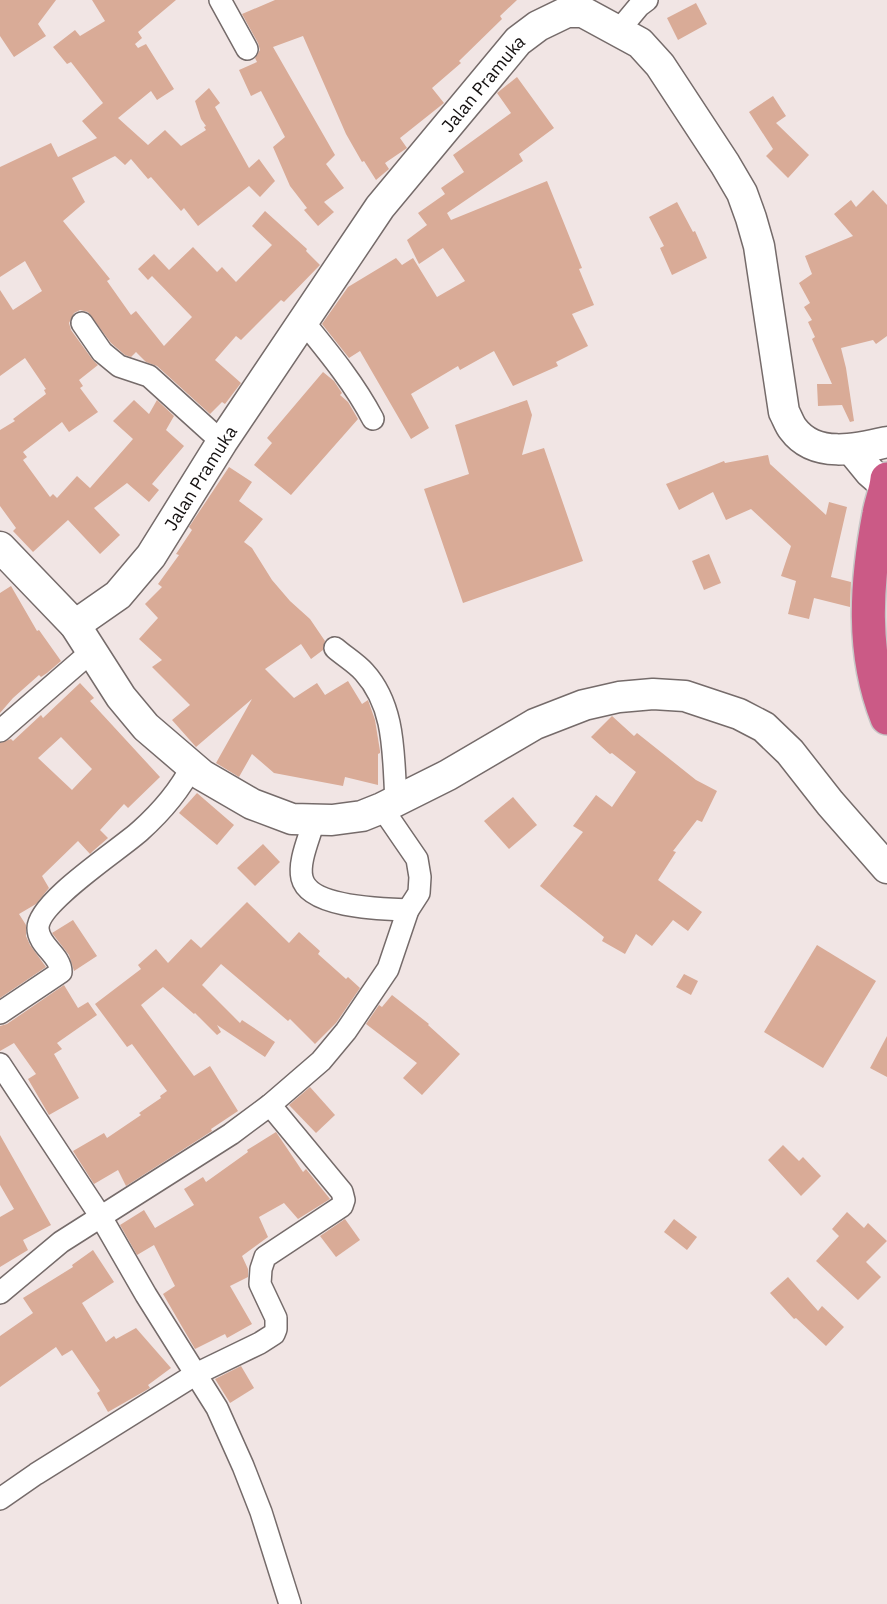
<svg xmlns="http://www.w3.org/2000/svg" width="887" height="1604" font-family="'IBM Plex Sans',sans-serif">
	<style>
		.building { fill: #d9ab97; fill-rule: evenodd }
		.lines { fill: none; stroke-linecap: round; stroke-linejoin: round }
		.street-casing { stroke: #756b6a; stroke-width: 24 }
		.secondary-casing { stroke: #756b6a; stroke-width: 33 }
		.highway-casing { stroke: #c7c6c6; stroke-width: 36 }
		.street { stroke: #fff; stroke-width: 21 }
		.secondary { stroke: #fff; stroke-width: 30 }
		.highway { stroke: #cb5a86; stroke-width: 33 }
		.labels { text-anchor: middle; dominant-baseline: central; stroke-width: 4.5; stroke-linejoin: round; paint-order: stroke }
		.street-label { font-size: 18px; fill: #151111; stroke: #fef2f1 }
	</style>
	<rect width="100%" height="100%" fill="#f1e5e4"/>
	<g class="building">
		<polygon points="0,0 56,0 38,24 46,36 14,57 0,36"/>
		<polygon points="92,0 176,0 138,32 142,38 135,44 138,48 146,44 174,89 157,100 151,91 118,118 148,145 165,130 181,146 206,130 204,127 206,126 201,119 195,101 209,88 220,103 215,107 249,168 259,159 275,181 260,197 249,186 198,226 184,208 181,211 151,177 148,179 131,159 125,165 115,156 72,178 85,202 63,221 110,279 107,281 131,315 136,311 164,346 192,317 152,276 148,280 138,269 154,254 169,270 193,247 217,272 222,267 236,282 272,245 252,226 265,211 307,249 306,251 320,265 284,302 281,300 241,340 236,336 215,360 241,383 225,404 222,402 210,414 157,366 146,362 136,352 131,357 125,355 111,343 88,312 80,310 74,313 69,323 71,330 92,359 98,365 79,380 83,386 80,388 98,412 69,432 62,422 23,452 27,457 23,460 50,497 53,494 57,498 77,476 90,488 133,439 113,421 134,400 149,414 157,400 174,416 166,430 184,446 152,484 159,490 149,502 127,483 94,508 120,535 100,554 68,520 33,552 13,531 16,528 0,506 0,430 15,421 13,419 46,394 44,390 46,389 25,358 0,376 0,290 13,310 42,291 25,261 0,277 0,167 51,143 58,157 97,138 82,121 103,103 71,62 67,64 53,47 75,30 80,36 105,21"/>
		<polygon points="275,0 517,0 500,16 502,19 459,61 461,63 432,88 444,103 400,138 407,148 385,163 389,169 376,180 364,161 362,162 346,134 303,36 273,47 335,155 326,164 344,188 324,202 334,212 318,226 304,210 307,208 290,186 273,147 285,137 261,91 251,96 239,70 257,62 255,58 260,50 258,43 242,14"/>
		<polygon points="696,3 707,24 678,40 667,18"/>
		<polygon points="517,77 554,128 519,154 523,161 447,213 451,220 547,181 582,268 579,269 594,305 572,314 588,346 556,362 558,366 513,386 494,351 460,370 458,366 411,394 429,428 411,439 360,351 349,358 322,324 348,287 396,258 402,265 413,258 437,297 465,281 443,248 419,264 407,240 427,225 418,213 445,194 441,188 464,172 453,155 511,113 497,93"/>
		<polygon points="773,96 786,116 776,123 809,155 788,178 766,156 773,149 749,112"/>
		<polygon points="873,190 887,205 887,336 876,344 873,340 841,348 846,368 854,421 850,422 842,405 818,406 817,384 832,384 812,339 815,337 808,322 812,320 804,307 810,303 799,283 812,274 805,256 853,236 834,214 851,200 856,207"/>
		<polygon points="677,202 693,232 695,231 707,258 672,275 660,248 664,246 649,217"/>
		<polygon points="323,372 334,381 342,393 340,395 348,402 358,419 291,495 254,465 272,443 267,438"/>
		<polygon points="527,400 532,415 522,455 544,448 583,561 463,603 424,489 469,474 455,425"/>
		<polygon points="768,455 770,464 826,515 829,502 847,507 831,577 851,582 850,607 814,598 809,619 788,614 796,581 781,576 791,546 751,509 726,520 713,492 679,510 666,484 724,461 725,463"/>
		<polygon points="229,467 252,482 239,501 263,519 244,542 252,548 272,580 290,601 310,619 325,641 323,650 311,659 301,644 265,669 294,698 317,683 325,695 348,681 362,704 368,700 375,720 380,751 380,753 378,754 378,785 345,777 343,786 274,773 252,754 239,777 216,763 252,699 196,747 172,720 190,705 152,667 162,660 139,639 158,618 145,604 162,587 158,584 179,555 176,554 192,530 189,527"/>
		<polygon points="709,554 721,583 704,590 692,561"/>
		<polygon points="11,586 37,631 39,630 61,661 47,673 41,677 39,675 13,698 0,713 0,593"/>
		<path d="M80,683L94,698L90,701L160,777L128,808L124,804L100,830L108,838L93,851L90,854L78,841L42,876L49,888L36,904L19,914L26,925V936L30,945L46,967L0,998V743L11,739L13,741L41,715L43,718ZM61,737L92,769L72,790L38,758Z"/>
		<polygon points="612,716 634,736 637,733 696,780 717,791 702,822 697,820 673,851 676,852 658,880 702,912 688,931 673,920 652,946 636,934 625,954 602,941 604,937 540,886 583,832 573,826 596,795 612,807 636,772 612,753 610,754 591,737"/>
		<polygon points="197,793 234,825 217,845 179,813"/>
		<polygon points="513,797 537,825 509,849 484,821"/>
		<polygon points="263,844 280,862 255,886 237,868"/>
		<polygon points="247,902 289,943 299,932 320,951 318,954 346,979 348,977 360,988 336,1023 315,1044 290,1019 288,1021 221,964 202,985 240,1023 242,1020 275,1042 265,1057 217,1025 221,1032 217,1035 195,1013 194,1014 163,987 141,1005 194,1076 210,1066 238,1111 211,1129 212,1131 126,1186 118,1170 94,1184 73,1151 104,1133 107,1138 141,1115 139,1113 161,1098 160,1096 167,1091 132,1044 127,1047 95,1004 141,969 138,965 156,949 168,963 191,939 201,948"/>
		<polygon points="73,920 97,956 74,971 69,955 52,933"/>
		<polygon points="817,945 876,981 823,1068 764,1032"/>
		<polygon points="684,974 698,981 691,995 676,987"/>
		<polygon points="64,985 78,1008 88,1002 97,1015 57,1043 62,1049 54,1054 79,1098 49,1115 28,1079 36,1074 14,1043 0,1051 0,1026 7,1024"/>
		<polygon points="392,995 429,1024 428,1025 460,1054 422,1095 403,1078 417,1063 366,1024 379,1005 382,1007"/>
		<polygon points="887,1036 887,1077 870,1068"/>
		<polygon points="310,1087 335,1115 316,1133 289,1105"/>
		<polygon points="276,1132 303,1172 306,1169 330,1199 298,1219 284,1203 259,1217 268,1237 242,1256 248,1269 248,1277 230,1286 252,1324 227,1338 225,1334 195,1349 163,1294 175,1286 154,1245 137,1255 120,1225 144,1210 155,1228 194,1205 184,1189 203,1177 206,1182 248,1152 247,1150"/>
		<polygon points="0,1135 51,1225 23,1240 28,1250 0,1267 0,1217 14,1209 0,1185"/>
		<polygon points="783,1145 799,1161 803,1157 821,1176 801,1196 768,1160"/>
		<polygon points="847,1212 864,1228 868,1223 887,1241 866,1262 881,1277 858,1300 816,1261 839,1236 832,1229"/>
		<polygon points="345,1219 360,1240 336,1257 320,1236"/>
		<polygon points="674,1219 697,1237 687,1250 664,1232"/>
		<polygon points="93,1250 114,1282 82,1303 106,1342 114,1336 116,1339 136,1328 171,1368 148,1385 150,1388 108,1412 97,1393 100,1391 72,1350 62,1356 56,1347 0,1387 0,1336 33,1313 23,1298 73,1267 72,1265"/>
		<polygon points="788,1277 818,1311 822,1306 844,1327 826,1346 796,1318 794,1319 770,1293"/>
		<polygon points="241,1366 254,1388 230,1403 215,1379"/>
	</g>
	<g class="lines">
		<g class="street-casing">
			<g id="street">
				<polyline points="220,0 247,49"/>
				<polyline points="619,30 639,6 647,0"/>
				<path d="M303,321C329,353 354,383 373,419"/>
				<polyline points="82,323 102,352 119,366 149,376 222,442"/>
				<path d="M335,648C344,656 356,663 364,672C396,707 393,756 396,800"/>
				<polyline points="0,731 91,652"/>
				<path d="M314,820C310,837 298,861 302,878C309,908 384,909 408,910"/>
				<path d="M0,1013L61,972C61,955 38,946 38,928C38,902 119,850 140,831C160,813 180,790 192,766"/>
				<polyline points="0,1064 101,1217 146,1295 217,1408 243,1466 261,1512 290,1604"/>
				<polyline points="0,1293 61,1242 231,1134 270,1105 321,1061 346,1031 388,969 408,910 419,893 420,877 417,859 382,808"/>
				<polyline points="0,1499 36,1474 196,1374 260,1343 274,1334 276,1329 276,1318 260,1284 261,1269 265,1257 342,1206 344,1200 342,1192 270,1105"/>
			</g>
		</g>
		<g class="secondary-casing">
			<g id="secondary">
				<polyline points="852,450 870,472 886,486"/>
				<polyline points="0,547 75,625 121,697 146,727 202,775 252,804 292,819 332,820 362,816 382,808 448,775 535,724 584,705 619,697 653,694 685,696 739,714 764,727 790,752 830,803 887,868"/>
				<path id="s1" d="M75,625L118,595L151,556L222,442L380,207L518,41L538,26L567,12H583L640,43L660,65L725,164L742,193L751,218L759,246L784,412C787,417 789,424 793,429C815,459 857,449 887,442"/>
			</g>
		</g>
		<g class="highway-casing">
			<path id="highway" d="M887,479C886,491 881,502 879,514C866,582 861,653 887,718"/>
		</g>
		<use href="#street" class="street"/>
		<use href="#secondary" class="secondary"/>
		<use href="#highway" class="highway"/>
	</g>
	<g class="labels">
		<g class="street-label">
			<text stroke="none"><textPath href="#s1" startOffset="682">Jalan Pramuka</textPath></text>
			<text stroke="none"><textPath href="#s1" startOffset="196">Jalan Pramuka</textPath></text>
		</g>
	</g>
</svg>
